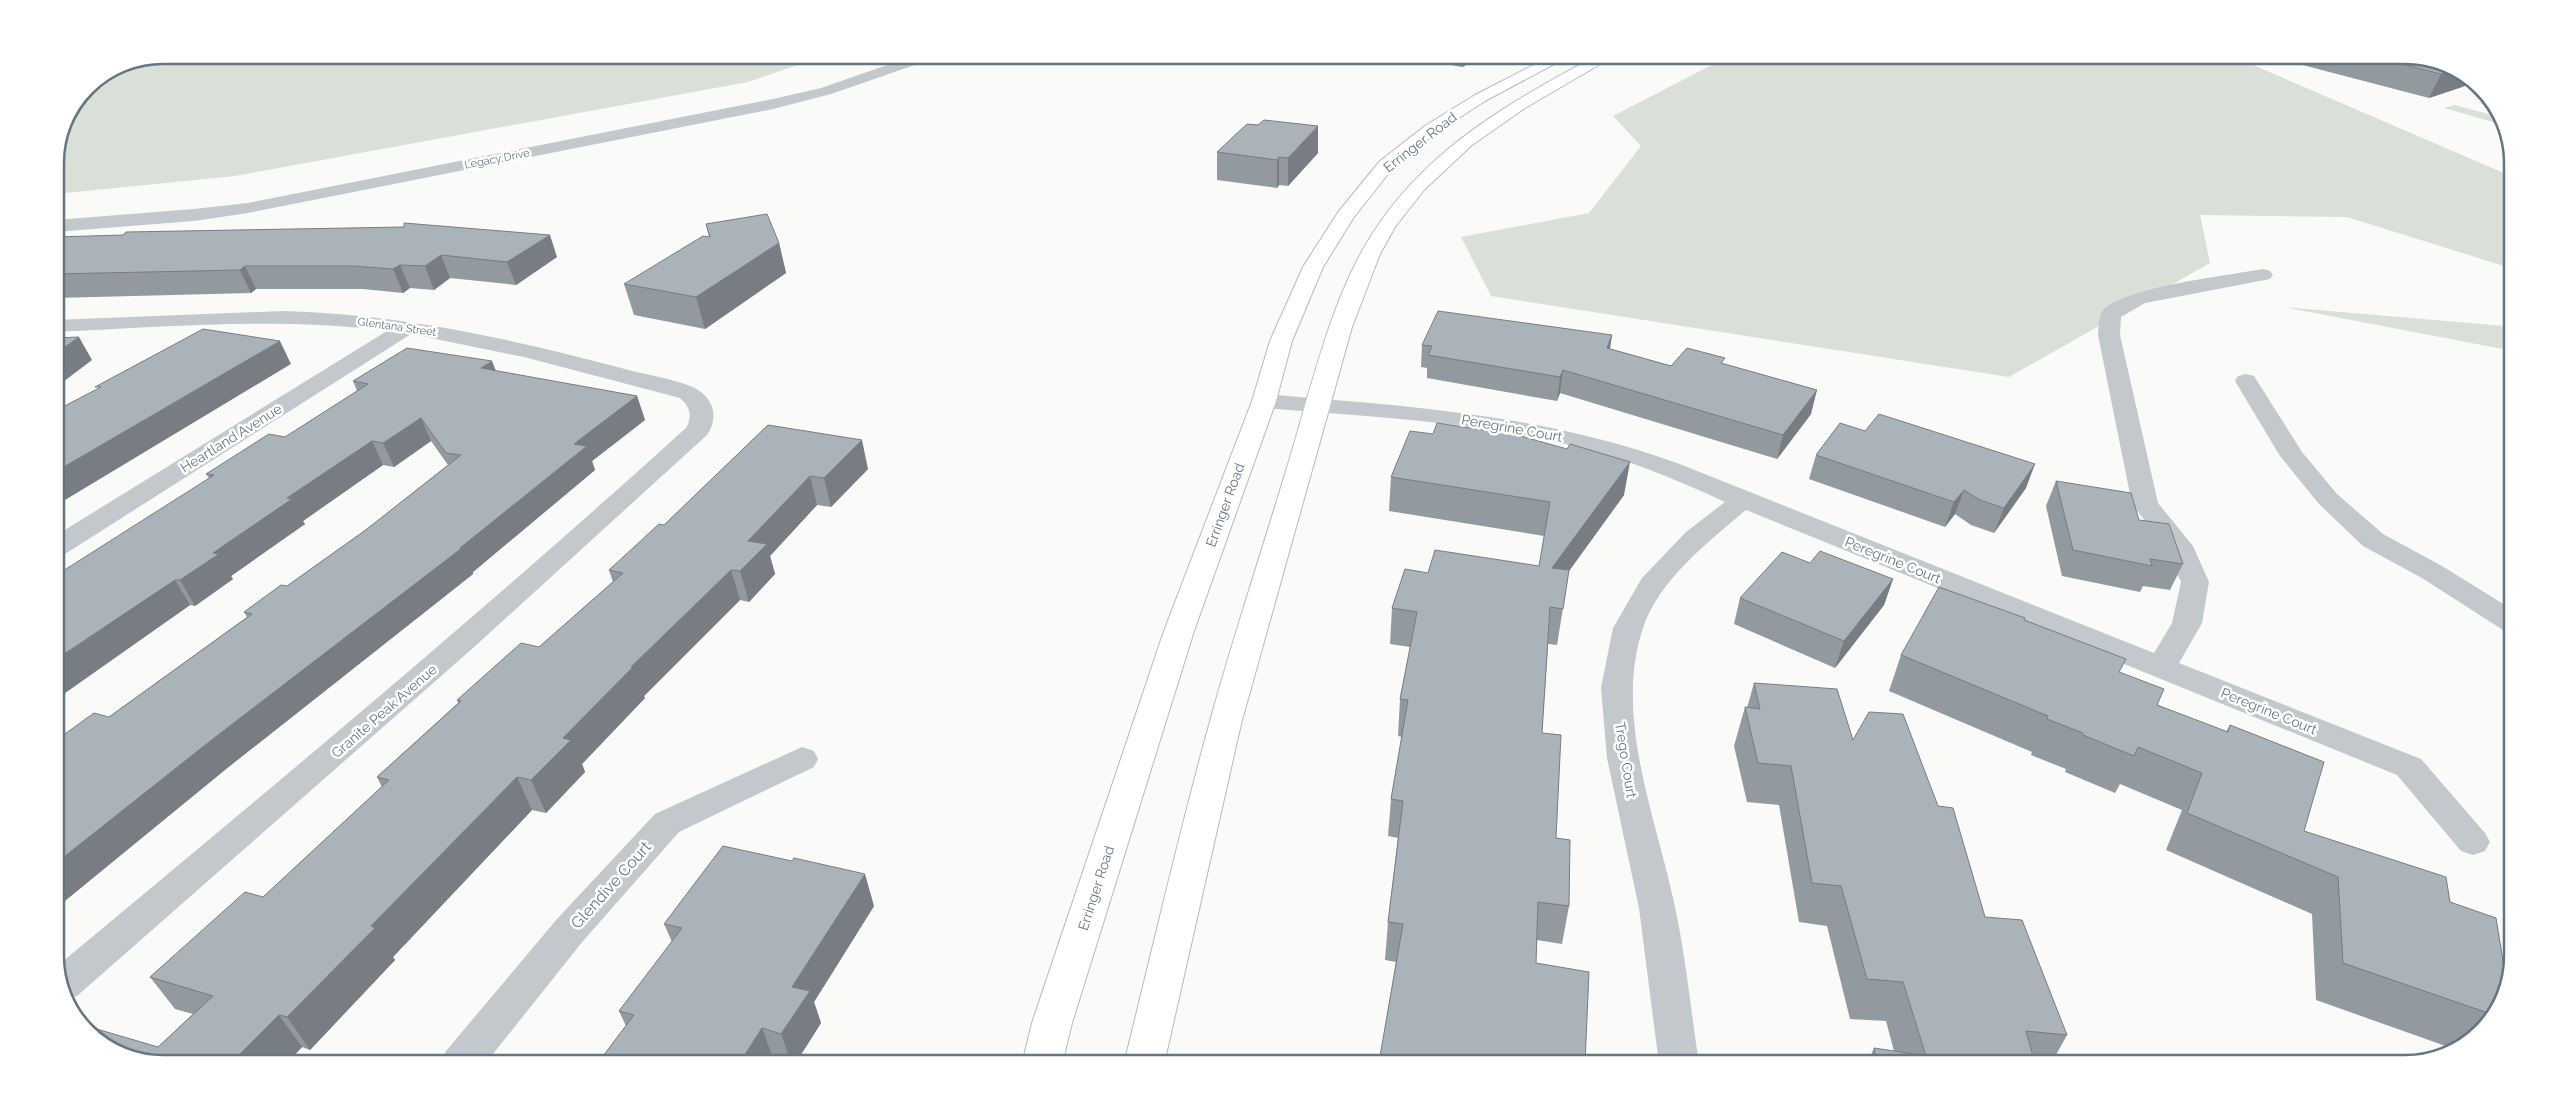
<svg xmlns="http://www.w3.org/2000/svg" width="2568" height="1119" font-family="Raleway,sans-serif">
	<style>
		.green { fill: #dadfd7 }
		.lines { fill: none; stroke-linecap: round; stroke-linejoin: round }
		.major-casing { stroke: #b5babe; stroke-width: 2 }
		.minor { fill: #c3c8cc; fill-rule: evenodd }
		.major { fill: #fff; fill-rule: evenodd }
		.wall { fill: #929a9f }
		.shaded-wall { fill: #777d82 }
		.building { fill: #aab3b9; stroke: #777d82 }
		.labels { text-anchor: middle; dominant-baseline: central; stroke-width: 5; stroke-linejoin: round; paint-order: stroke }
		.far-street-label { font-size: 11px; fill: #657683; stroke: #fff }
		.street-label { font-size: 14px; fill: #657683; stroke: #fff }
		.near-street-label { font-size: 16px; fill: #657683; stroke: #fff }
		.rim { fill: none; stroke: #657683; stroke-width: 2.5 }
	</style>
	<rect width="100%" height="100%" fill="#fafaf8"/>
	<g class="green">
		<polygon points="163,55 827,55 748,82 235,176 55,194 55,156 63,121 87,86 122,63"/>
		<polygon points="1731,55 2230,55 2513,177 2513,351 2283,307 2504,326 2504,266 2347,217 2200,215 2210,263 2009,377 1491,296 1461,237 1589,213 1641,146 1613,116"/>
		<polygon points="2455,105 2499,117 2501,121 2496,123 2444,108"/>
	</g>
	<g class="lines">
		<g class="major-casing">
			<g id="major">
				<polygon points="1553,55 1571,55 1485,101 1437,132 1392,169 1354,217 1323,267 1292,341 1276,401 1194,631 1072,1023 1062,1064 1022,1064 1032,1023 1164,631 1252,401 1270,341 1303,267 1339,211 1380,161 1425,126 1475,95"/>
				<path d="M1598,55H1616L1525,108L1472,145L1424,190L1395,227L1380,254L1352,327L1241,724L1164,1064H1124C1152,951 1178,837 1209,725C1232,641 1260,557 1285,474C1310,395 1331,291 1379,224C1433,145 1515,99 1598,55Z"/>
			</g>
		</g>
		<g class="minor">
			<polygon points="916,55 937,55 935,58 831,94 773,109 248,213 194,221 55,232 55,220 194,209 248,203 773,99 821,88"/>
			<path d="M2263,269L2270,271L2273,275L2270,279L2145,303L2121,317L2120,335L2158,503L2193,546L2209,582L2202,623L2179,663L2421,759L2485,833L2490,842L2485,851L2473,855L2461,851L2397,775L1746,510C1708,542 1659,580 1643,628C1613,716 1657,820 1675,907C1686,958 1691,1012 1699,1064H1659L1639,908L1607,758L1601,688L1613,628L1642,578L1686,532L1725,502C1673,478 1620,456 1565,444C1466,421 1364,416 1264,408L1256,406L1252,401L1256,396L1264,394C1406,406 1542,414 1677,463L2154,653L2172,623L2181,582L2166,548L2132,504L2098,335C2099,328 2098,315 2104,309C2131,286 2225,276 2263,269Z"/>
			<path d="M283,311C400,314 512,339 625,369C642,374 686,381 698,390C715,401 718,419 707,435L473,648L77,996L68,998L56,967C269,790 482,613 687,427C692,414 690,407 680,398L524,357L411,334L65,554L55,556V536L387,331C276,317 166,327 55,332V320Z"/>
			<polygon points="2246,374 2254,376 2302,452 2337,494 2383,534 2442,566 2513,610 2513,632 2503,630 2422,578 2363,546 2319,504 2280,456 2235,381 2238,376"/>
			<polygon points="802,747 814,751 818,759 814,767 679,832 583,941 485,1064 440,1064 446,1051 557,919 655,814"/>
		</g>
		<use href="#major" class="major"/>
	</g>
	<g class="wall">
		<polygon points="1403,55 1486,55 1462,67 1403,56"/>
		<polygon points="2294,55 2405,55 2471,84 2429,98 2291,62"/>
		<polygon points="1217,152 1318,153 1288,186 1279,185 1277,188 1217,180"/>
		<polygon points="706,224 779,243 786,273 705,329 634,315 624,284 709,237"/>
		<polygon points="55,237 557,257 516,285 450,278 434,290 410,288 403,293 363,289 256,289 251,293 55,298"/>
		<polygon points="1612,335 1610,349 1671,366 1724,364 1811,414 1777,459 1560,393 1557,401 1427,378 1427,368 1421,367 1422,345"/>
		<polygon points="496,371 637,396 645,420 592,461 595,470 473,572 473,574 226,769 55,909 55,741 109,717 247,617 244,612 287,586 367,529 448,465 431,441 394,467 383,465 303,521 305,524 231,576 233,579 195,606 190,605 55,700 209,478 206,474 285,437 357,391 353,381"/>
		<polygon points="768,425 868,469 831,507 817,505 770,556 775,574 749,602 740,600 644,696 645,698 582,764 585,772 546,813 532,810 393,957 395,960 310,1050 302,1047 286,1064 163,1064 158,1047 193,1014 175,1009 150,977 263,897 382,787 377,777 458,703 457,700 539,647 613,582 609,570 664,525"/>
		<polygon points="1816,455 2026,488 1994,533 1971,525 1955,514 1945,527 1809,479"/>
		<polygon points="1391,477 1624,495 1569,571 1557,645 1548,644 1542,733 1556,838 1569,906 1562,944 1537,940 1536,963 1585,1064 1379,1064 1396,962 1385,960 1388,922 1398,838 1388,836 1391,799 1402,737 1398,736 1400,699 1410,647 1390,644 1392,608 1428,573 1539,566 1544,536 1389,511"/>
		<polygon points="2056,481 2139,520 2183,564 2170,590 2143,586 2140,592 2062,576 2046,506"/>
		<polygon points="1810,563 1893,579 1884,605 1835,668 1734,624 1740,598"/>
		<polygon points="2025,620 2120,672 2157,705 2226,732 2230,725 2304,831 2450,902 2504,965 2513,954 2505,997 2465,1046 2454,1049 2316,1000 2312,914 2166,850 2182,810 2120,784 2115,793 2065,772 2066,769 2031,755 2032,752 1889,691 1901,655"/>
		<polygon points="1754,683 1853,740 1938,806 1985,917 2067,1035 2051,1064 1867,1064 1874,1048 1894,1051 1886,1021 1850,1019 1827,926 1799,922 1779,805 1747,802 1734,746 1745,707 1747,708"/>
		<polygon points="874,906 814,1002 821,1023 795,1064 785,1064 774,1061 772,1064 597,1064 626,1026 619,1011 672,942 664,924"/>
	</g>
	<g class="shaded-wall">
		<polygon points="1463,55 1486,55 1462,67"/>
		<polygon points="2454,69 2471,84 2429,98 2441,74"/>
		<polygon points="1318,126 1318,153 1288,186 1288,158"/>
		<polygon points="1279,157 1279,185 1277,188 1277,160"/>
		<polygon points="550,235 557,257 516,285 507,262"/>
		<polygon points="779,243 786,273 705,329 696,297"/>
		<polygon points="441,255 450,278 434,290 425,266"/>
		<polygon points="400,265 410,288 403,293 393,269"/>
		<polygon points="245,266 256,289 251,293 240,270"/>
		<polygon points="1612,335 1608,358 1607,348"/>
		<polygon points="79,337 92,360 55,388 55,354"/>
		<polygon points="280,341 291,364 55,506 55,472"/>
		<polygon points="492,361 501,384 481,368"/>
		<polygon points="1563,370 1560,393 1557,401 1560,377"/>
		<polygon points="1817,390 1811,414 1777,459 1783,435"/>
		<polygon points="637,396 645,420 592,461 595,470 473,572 473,574 226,769 55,909 55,864 209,742 460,548 574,444"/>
		<polygon points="421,418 431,441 394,467 383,443"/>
		<polygon points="862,440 868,469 831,507 824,478"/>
		<polygon points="372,441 383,465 303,521 305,524 231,576 233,579 195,606 180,580 213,553 287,498"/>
		<polygon points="1630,462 1624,495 1569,571 1557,645 1569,571 1552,568"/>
		<polygon points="2035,464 2026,488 1994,533 2004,508"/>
		<polygon points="810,476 817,505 770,556 775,574 749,602 740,571 748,541"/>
		<polygon points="1964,490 1955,514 1945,527 1954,502"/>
		<polygon points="731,570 740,600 644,696 645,698 582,764 585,772 546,813 531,780 563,738 631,667"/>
		<polygon points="1893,579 1884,605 1835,668 1844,641"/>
		<polygon points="175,580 190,605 55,700 55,660"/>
		<polygon points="517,777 532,810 393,957 395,960 310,1050 287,1017 371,926"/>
		<polygon points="865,874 874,906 814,1002 821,1023 795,1064 792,1064 781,1034 792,987"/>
		<polygon points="279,1015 302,1047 286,1064 230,1064"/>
		<polygon points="762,1028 774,1061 772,1064 739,1064"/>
	</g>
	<g class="building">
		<polygon points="2367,55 2405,55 2446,63 2454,69 2441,74"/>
		<polygon points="1264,120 1318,126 1288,158 1279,157 1277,160 1217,152 1247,124 1258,125"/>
		<polygon points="767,214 779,243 696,297 624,284 703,236 710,237 706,224"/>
		<polygon points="404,223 550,235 507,262 441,255 425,266 400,265 393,269 353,266 245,266 240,270 55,274 55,237 123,235 126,232 404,227"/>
		<polygon points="1438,311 1612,335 1607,348 1671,366 1687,348 1725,358 1721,363 1817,390 1783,435 1563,370 1560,377 1428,355 1432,346 1422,345"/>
		<polygon points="203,329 280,341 55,472 55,411 101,387 95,387"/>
		<polygon points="79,337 55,354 55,338"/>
		<polygon points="407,348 492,361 481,368 637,396 574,444 587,446 460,548 462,548 209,742 55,864 55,762 63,757 55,755 55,741 94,713 109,717 252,614 244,612 281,585 287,586 367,529 461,455 446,453 421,418 383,443 372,441 287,498 292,499 213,553 219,554 180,580 175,580 55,660 55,576 214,475 206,474 269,434 285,437 368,384 353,381"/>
		<polygon points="1879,414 2035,464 2004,508 1980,500 1964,490 1954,502 1816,455 1840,423 1865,431"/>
		<polygon points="1437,423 1517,435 1567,449 1570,444 1630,462 1552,568 1569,570 1563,609 1550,607 1542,733 1561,735 1556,838 1570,840 1569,906 1538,902 1536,963 1589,972 1585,1064 1390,1064 1379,1062 1403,924 1388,922 1403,801 1391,799 1408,700 1400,699 1417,612 1392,608 1405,569 1428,573 1435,550 1539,566 1550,502 1391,477 1410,431 1433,434"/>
		<polygon points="768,425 862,440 824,478 810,476 748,541 767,544 740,571 731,570 631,667 633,667 563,738 571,740 531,780 517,777 371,926 375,928 287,1017 279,1015 230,1064 163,1064 122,1056 87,1029 90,1027 158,1047 213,996 150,977 245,892 263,897 389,780 377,777 461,701 457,700 521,643 539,647 623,573 609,570 659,524 664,525"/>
		<polygon points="2056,481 2131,493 2139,520 2169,524 2183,564 2150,559 2152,566 2073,550"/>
		<polygon points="1820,551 1893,579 1844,641 1740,598 1782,552 1810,563"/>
		<polygon points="1939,587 2025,618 2024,620 2126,659 2119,672 2164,689 2157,705 2228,732 2230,725 2324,762 2304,831 2446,877 2450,902 2496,918 2507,985 2505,997 2491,1014 2343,963 2338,877 2187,813 2202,773 2138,747 2134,756 2083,735 2083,733 2047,719 2048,716 1901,655"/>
		<polygon points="1754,683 1837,689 1853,740 1869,712 1903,714 1938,806 1953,808 1985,917 2022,920 2067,1035 2026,1031 2035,1064 1877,1064 1874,1048 1926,1056 1903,982 1867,979 1841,886 1812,883 1791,766 1758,763 1745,707 1760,709"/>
		<polygon points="723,846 792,861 794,858 865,874 792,987 810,991 781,1034 762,1028 739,1064 597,1064 634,1015 619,1011 682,928 664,924"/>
	</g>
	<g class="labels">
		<g class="far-street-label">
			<text transform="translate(497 159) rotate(-11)">Legacy Drive</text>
			<text transform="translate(397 327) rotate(8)">Glentana Street</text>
		</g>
		<g class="street-label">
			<text transform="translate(1420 142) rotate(-38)">Erringer Road</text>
			<text transform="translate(1512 428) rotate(10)">Peregrine Court</text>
			<text transform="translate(231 438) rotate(-32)">Heartland Avenue</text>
			<text transform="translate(1225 505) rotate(-70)">Erringer Road</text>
			<text transform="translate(1893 560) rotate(22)">Peregrine Court</text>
			<text transform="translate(384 711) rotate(-41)">Granite Peak Avenue</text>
			<text transform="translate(2269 711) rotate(22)">Peregrine Court</text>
			<text transform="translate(1626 760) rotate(81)">Trego Court</text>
			<text transform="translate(1096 888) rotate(-72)">Erringer Road</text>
		</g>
		<g class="near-street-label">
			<text transform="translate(611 885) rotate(-48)">Glendive Court</text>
		</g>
	</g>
	<path d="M0 0H2568V1119H0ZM163 64H2405A99 99 0 0 1 2504 163V956A99 99 0 0 1 2405 1055H163A99 99 0 0 1 64 956V163A99 99 0 0 1 163 64Z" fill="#fff" fill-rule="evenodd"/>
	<path class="rim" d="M163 64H2405A99 99 0 0 1 2504 163V956A99 99 0 0 1 2405 1055H163A99 99 0 0 1 64 956V163A99 99 0 0 1 163 64Z"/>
</svg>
